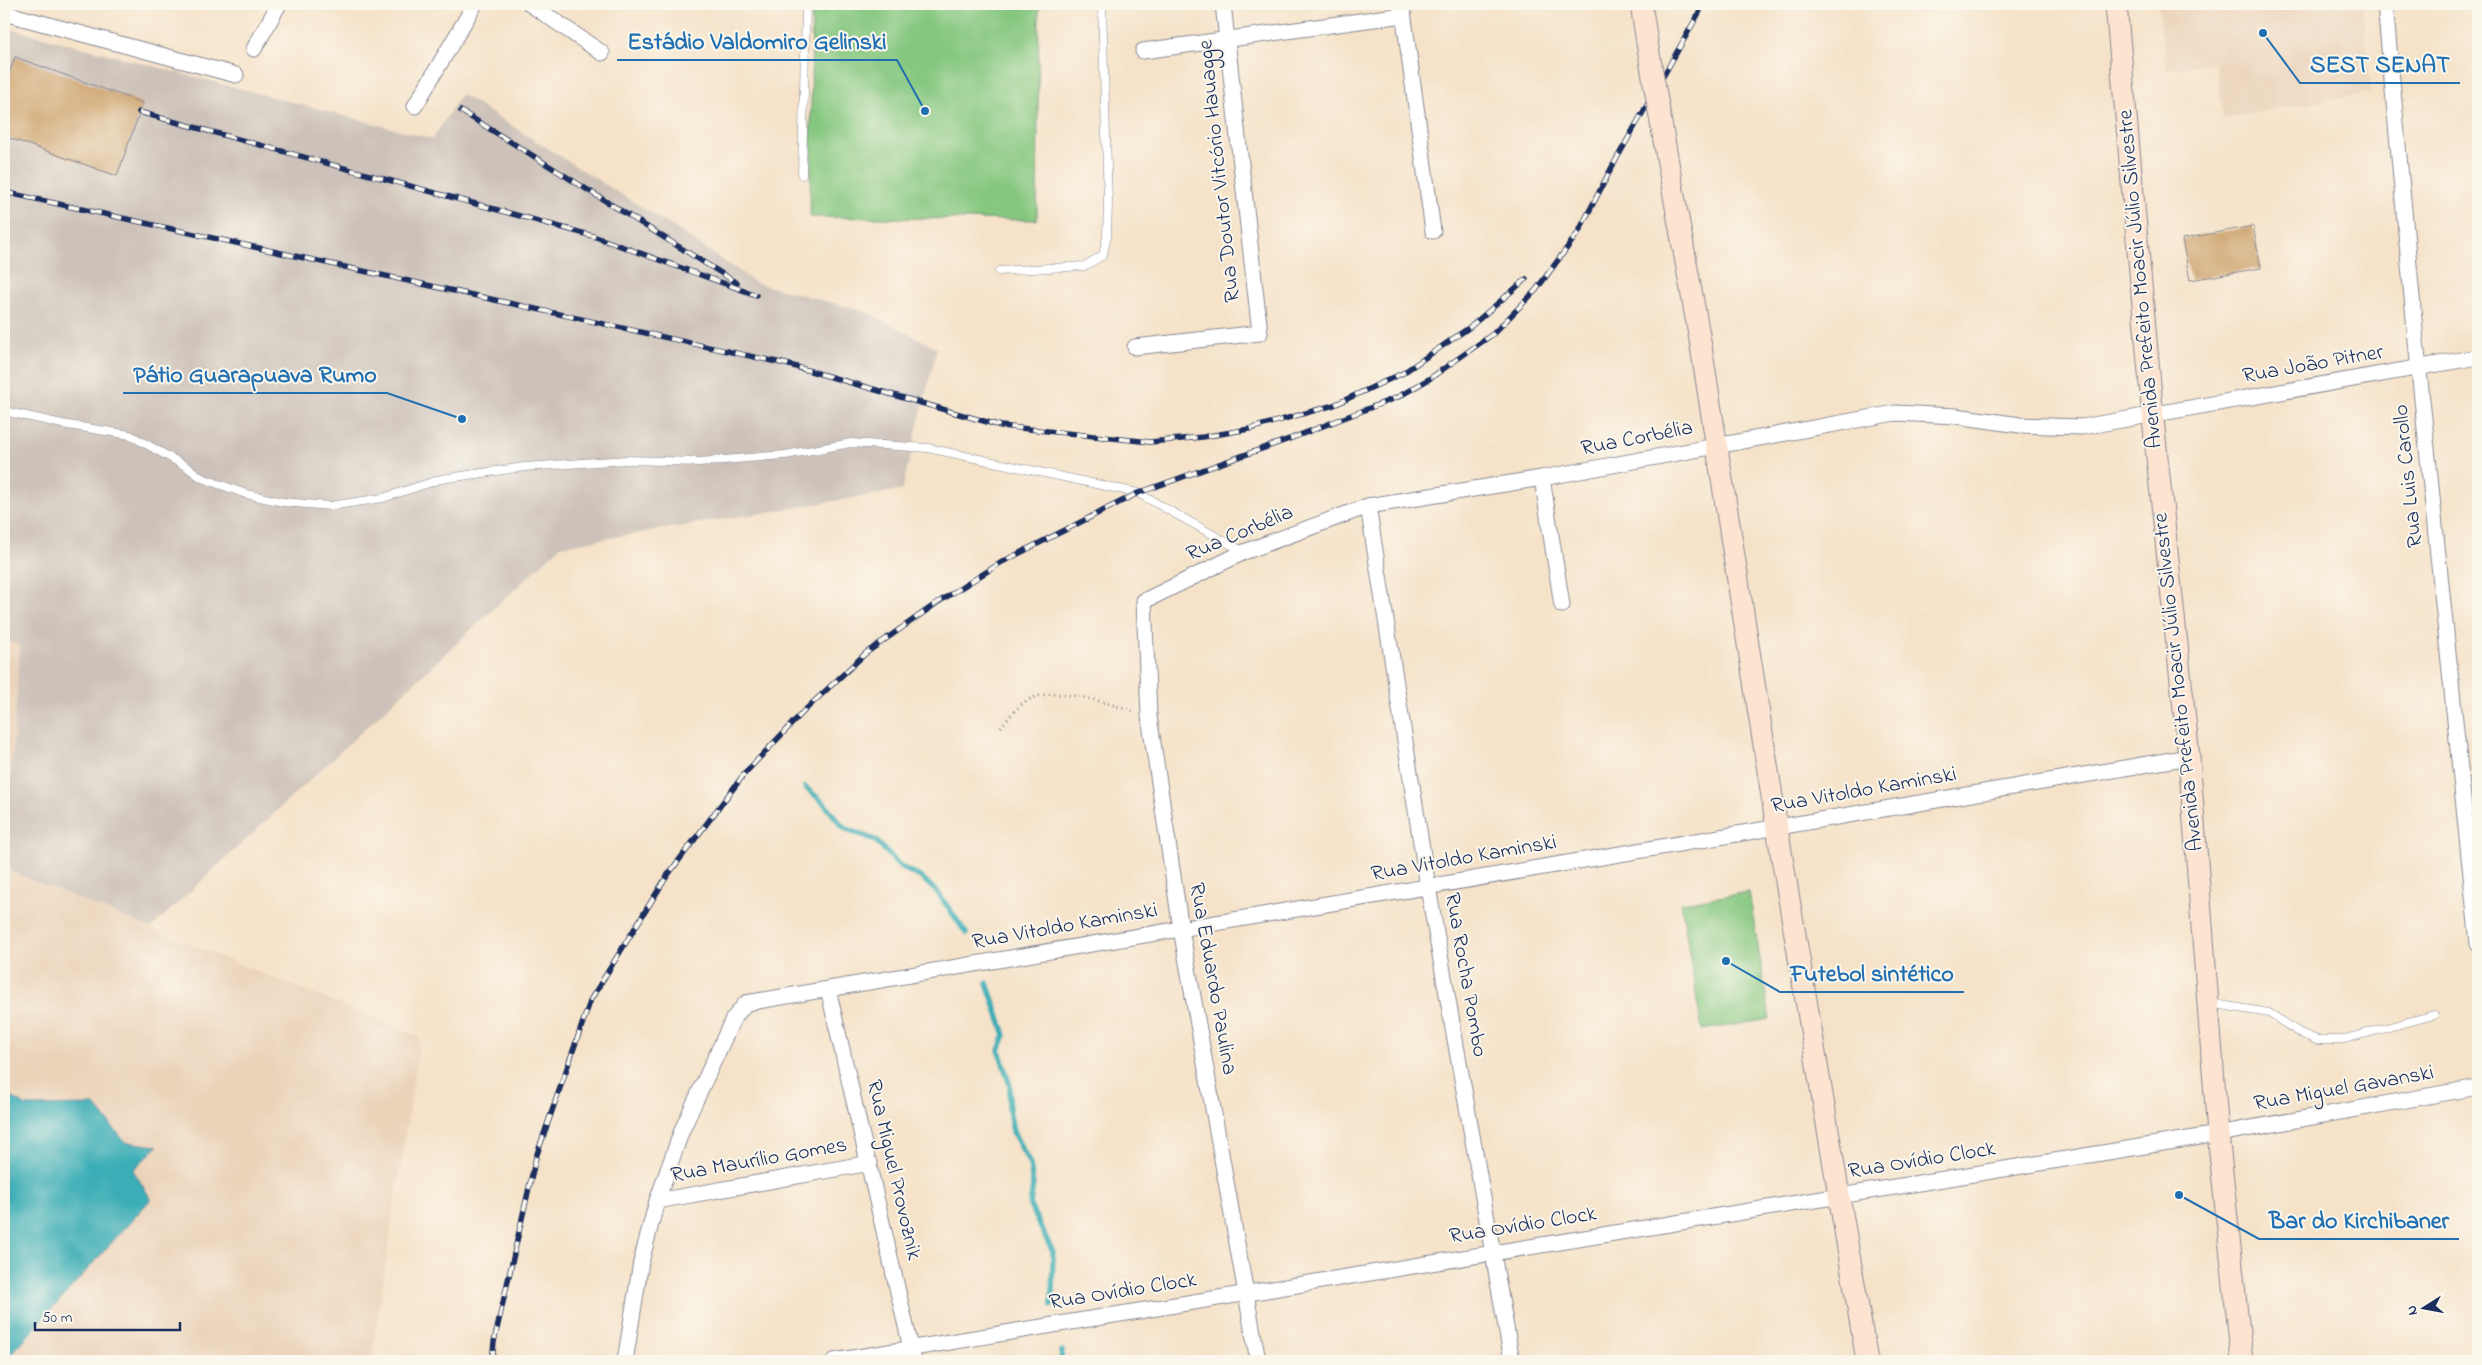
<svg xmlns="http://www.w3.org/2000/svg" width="2482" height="1365" font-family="'Indie Flower',sans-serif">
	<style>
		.built { fill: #ebd3ba }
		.industrial { fill: #cdc2b9 }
		.green { fill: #85c77f; stroke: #507b6e }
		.water { fill: #3badb6; stroke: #2b6e8a }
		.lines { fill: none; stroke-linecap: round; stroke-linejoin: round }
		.stream { stroke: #3badb6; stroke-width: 5.5 }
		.building { fill: #cda36d }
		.lane-casing { stroke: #888893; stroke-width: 9 }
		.street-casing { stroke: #888893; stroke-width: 17 }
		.secondary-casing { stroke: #888893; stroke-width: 23 }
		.path { stroke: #888893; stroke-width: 3; stroke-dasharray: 1 4; stroke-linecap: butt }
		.lane { stroke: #fff; stroke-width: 8 }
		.street { stroke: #fff; stroke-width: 15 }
		.secondary { stroke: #fde4d1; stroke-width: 21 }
		.rail-casing { stroke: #1b2f5e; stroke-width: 5.5 }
		.rail { stroke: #fbf7ec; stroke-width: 4; stroke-dasharray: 11; stroke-linecap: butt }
		.secondary-bridge-casing { stroke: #888893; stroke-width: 23; stroke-linecap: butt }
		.secondary-bridge { stroke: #fde4d1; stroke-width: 21 }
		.labels { text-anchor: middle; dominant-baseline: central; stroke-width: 4; stroke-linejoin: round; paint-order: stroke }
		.street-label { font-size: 22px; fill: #1b2f5e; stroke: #fbf7ec }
		.leader { fill: none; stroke: #1f6fb2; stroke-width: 2 }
		.callout-dot { fill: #1f6fb2; stroke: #fbf7ec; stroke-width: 2 }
		.callout-label { font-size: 24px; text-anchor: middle; font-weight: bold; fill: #1f6fb2; stroke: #fbf7ec; stroke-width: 4; stroke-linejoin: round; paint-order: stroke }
	</style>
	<rect width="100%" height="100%" fill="#fbf7ec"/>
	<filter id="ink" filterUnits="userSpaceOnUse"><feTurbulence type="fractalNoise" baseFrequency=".02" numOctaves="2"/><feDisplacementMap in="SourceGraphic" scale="10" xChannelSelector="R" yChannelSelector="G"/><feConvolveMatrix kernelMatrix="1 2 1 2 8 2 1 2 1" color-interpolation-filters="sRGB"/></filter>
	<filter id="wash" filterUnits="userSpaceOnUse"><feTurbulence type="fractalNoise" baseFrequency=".0096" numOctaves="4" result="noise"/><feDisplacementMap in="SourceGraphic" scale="20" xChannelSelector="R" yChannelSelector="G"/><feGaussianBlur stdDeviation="1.12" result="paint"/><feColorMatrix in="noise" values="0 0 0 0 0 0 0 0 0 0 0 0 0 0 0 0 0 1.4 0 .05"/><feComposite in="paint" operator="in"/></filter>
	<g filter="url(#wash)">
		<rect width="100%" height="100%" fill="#f5e2c8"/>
		<g class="built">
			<polygon points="2158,4 2362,4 2371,92 2223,119 2215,62 2166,70"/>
			<polygon points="4,641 20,645 4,854"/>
			<polygon points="4,869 420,1037 371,1361 4,1361"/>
		</g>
		<polygon class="industrial" points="4,27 433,139 461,94 678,230 756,283 864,311 937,348 902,490 561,546 151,928 4,869 20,645 4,641"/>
		<g class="green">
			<polygon points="812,4 1039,4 1037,220 810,217"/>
			<polygon points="1749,892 1770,1019 1702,1030 1681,903"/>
		</g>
		<polygon class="water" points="4,1092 26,1106 95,1105 125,1142 158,1146 133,1170 151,1199 5,1361"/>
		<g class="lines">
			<g class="stream">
				<polyline points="805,787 823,802 844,828 875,840 901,867 922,878 938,893 966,933"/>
				<polyline points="987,983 1005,1035 999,1050 1010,1086 1009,1109 1013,1132 1030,1164 1033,1185 1030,1206 1053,1252 1052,1305"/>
				<polyline points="1061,1361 1062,1351"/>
			</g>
		</g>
		<g id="blocks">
			<g class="building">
				<polygon points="15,57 143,103 117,176 4,136 4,88"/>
				<polygon points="2253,226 2261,268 2190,280 2182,239"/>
				<polygon points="2353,1356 2353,1361 2329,1361 2329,1360"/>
			</g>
		</g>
	</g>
	<g filter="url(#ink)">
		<use href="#blocks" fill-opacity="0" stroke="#888893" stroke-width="1"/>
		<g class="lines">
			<g class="lane-casing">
				<g id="lane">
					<polyline points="802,175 806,4"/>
					<polyline points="999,271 1085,266 1103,255 1107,236 1108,202 1102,4"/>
					<polyline points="4,411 62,424 130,435 187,467 202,478 246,494 283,502 330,506 383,498 441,479 524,467 626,460 699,462 785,455 851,443 928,448 1138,493 1244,552"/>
					<polyline points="2209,1003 2269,1013 2300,1033 2317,1040 2341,1040 2434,1015"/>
				</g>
			</g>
			<g class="street-casing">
				<g id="street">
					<polyline points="530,4 602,53"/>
					<polyline points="1402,4 1433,231"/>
					<polyline points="2385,4 2416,341 2478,944"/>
					<polyline points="4,13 236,75"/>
					<polyline points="254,49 279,4"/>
					<polyline points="1143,51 1403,15"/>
					<polyline points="415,106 475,4"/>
					<polyline points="1135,347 1260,333 1223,4"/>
					<polyline points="1542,478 1562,605"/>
					<polyline points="1368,506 1428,887 1512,1361"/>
					<polyline points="828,989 914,1361"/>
					<polyline points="657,1201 870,1163"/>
					<polyline points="625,1361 641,1262 657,1201 682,1130 733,1019 746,1003 2189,757"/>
					<polyline points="834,1361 2218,1134 2478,1087"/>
					<polyline points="1258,1361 1181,929 1149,716 1144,601 1244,552 1368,506 1542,478 1895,413 1956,416 2020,425 2082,427 2478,357"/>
				</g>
			</g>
			<g class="secondary-casing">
				<g id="secondary">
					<polyline points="1641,4 1647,42"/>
					<polyline points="2116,4 2154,429 2189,757 2218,1134 2242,1361"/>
					<polyline points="1665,146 1700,340 1777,828 1867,1361"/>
				</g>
			</g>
			<path class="path" d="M1001,727C1008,719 1016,708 1025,702C1052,683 1104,703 1133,711"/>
			<use href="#lane" class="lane"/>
			<use href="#street" class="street"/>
			<use href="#secondary" class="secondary"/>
			<g class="rail-casing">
				<g id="rail">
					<polyline points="461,111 737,283"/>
					<polyline points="139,112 593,236 756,295"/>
					<polyline points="4,192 786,364 1001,426 1150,442 1203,437 1249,429 1334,405 1403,373 1470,327 1526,279"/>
					<polyline points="492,1361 494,1342 536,1157 591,999 667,876 745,773 805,710 866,653 937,603 1002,562 1138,493 1292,438 1398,397 1429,379 1493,334 1536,290 1578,233 1612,167 1704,4"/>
				</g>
			</g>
			<use href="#rail" class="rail"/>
			<g class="secondary-bridge-casing">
				<polyline id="secondary-bridge" points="1647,42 1665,146"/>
			</g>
			<use href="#secondary-bridge" class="secondary-bridge"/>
		</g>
	</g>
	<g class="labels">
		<g class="street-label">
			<text transform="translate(1220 171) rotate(-96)">Rua Doutor Vitcório Hauagge</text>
			<text transform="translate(2141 279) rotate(-95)">Avenida Prefeito Moacir Júlio Silvestre</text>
			<text transform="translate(2313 365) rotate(-10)">Rua João Pitner</text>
			<text transform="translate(1637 439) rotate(-11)">Rua Corbélia</text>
			<text transform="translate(2409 476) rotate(-96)">Rua Luis Carollo</text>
			<text transform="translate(1240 534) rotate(-23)">Rua Corbélia</text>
			<text transform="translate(2179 682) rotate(-96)">Avenida Prefeito Moacir Júlio Silvestre</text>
			<text transform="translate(1864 791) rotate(-10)">Rua Vitoldo Kaminski</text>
			<text transform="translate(1464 859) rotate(-10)">Rua Vitoldo Kaminski</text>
			<text transform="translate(1065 927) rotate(-10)">Rua Vitoldo Kaminski</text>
			<text transform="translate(1465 975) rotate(80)">Rua Rocha Pombo</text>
			<text transform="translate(1212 979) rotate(80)">Rua Eduardo Paulina</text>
			<text transform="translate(2344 1089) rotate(-10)">Rua Miguel Gavanski</text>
			<text transform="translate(759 1161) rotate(-10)">Rua Maurílio Gomes</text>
			<text transform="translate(1922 1161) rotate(-9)">Rua Ovídio Clock</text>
			<text transform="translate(893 1170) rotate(77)">Rua Miguel Provoznik</text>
			<text transform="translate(1523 1226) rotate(-9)">Rua Ovídio Clock</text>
			<text transform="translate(1123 1292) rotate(-9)">Rua Ovídio Clock</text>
		</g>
	</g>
	<path class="leader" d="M925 111L897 60H617M2263 33L2300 83H2460M462 419L387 393H123M1726 961L1780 992H1964M2179 1195L2259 1239H2459"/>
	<g class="callout-dot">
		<circle cx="925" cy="111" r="5"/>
		<circle cx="2263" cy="33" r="5"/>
		<circle cx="462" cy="419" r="5"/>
		<circle cx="1726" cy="961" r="5"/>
		<circle cx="2179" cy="1195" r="5"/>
	</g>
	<g class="callout-label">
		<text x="757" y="49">Estádio Valdomiro Gelinski</text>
		<text x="2380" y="72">SEST SENAT</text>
		<text x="255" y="382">Pátio Guarapuava Rumo</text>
		<text x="1872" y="981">Futebol sintético</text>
		<text x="2359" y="1228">Bar do Kirchibaner</text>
	</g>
	<rect width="2482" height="1365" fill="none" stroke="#fbf7ec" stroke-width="20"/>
	<g transform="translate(2424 1308) rotate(259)" stroke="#fbf7ec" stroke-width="4" paint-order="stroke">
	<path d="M0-4L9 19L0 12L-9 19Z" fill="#1b2f5e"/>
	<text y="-8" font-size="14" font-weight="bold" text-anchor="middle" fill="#1b2f5e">N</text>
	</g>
	<path d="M35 1322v8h145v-8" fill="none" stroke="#1b2f5e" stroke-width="2.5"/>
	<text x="42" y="1322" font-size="15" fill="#1b2f5e" stroke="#fbf7ec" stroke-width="4" paint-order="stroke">50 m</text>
</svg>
